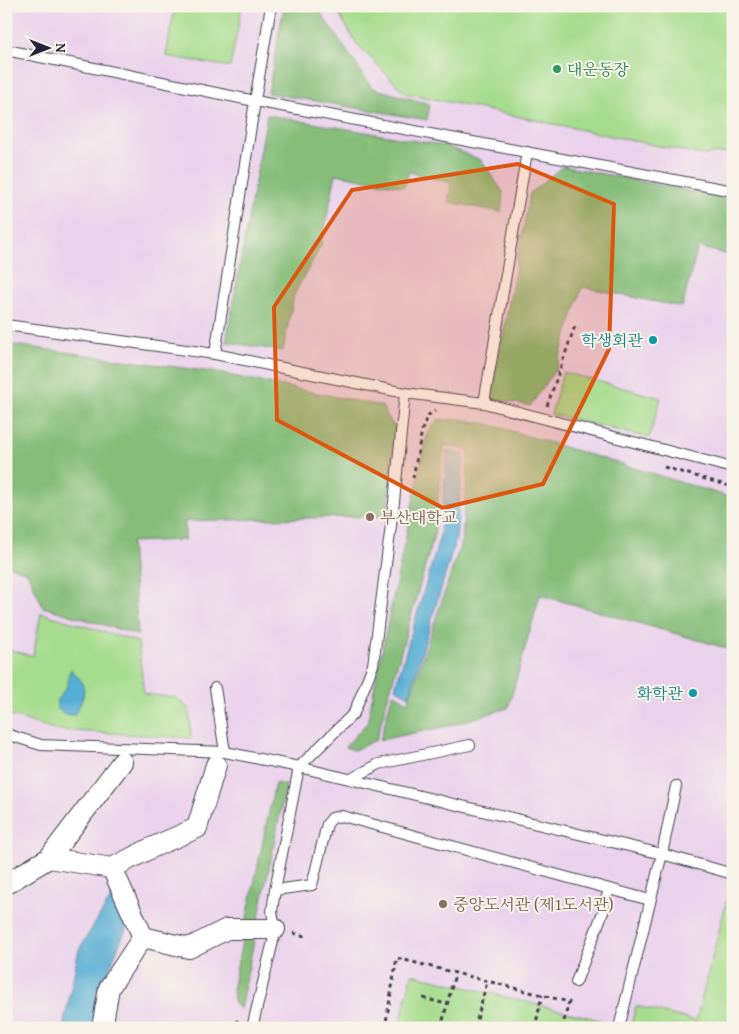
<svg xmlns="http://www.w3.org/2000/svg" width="739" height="1034" font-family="'Gentium Book Plus','Noto Serif KR',serif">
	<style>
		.built { fill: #ead1ec }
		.green { fill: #a6dc8d; stroke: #647f64 }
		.forest { fill: #84bc78; stroke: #536f5a }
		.water { fill: #57aed4; stroke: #3c6888 }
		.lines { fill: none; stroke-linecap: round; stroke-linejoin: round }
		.lane-casing { stroke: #413f50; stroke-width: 12 }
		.street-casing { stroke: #413f50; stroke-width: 22 }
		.path { stroke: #413f50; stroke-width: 3; stroke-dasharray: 4 4; stroke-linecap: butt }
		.lane { stroke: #fff; stroke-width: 10 }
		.street { stroke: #fff; stroke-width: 20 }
		.marked { fill: #de560e; fill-opacity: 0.2; stroke: #de560e; stroke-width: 4; stroke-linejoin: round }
		.leisure-dot { fill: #2e9e5b; stroke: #f7f3e8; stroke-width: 2 }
		.culture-dot { fill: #0f9aa8; stroke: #f7f3e8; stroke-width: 2 }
		.education-dot { fill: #8d6e63; stroke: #f7f3e8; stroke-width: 2 }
		.labels { text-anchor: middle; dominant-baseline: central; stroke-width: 4; stroke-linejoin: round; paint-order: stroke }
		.leisure-label { font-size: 16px; fill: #27864d; stroke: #f7f3e8; text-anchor: start }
		.culture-label { font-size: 16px; fill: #0d838f; stroke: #f7f3e8; text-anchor: end }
		.education-label { font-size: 16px; fill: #785e54; stroke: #f7f3e8; text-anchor: start }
	</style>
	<rect width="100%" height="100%" fill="#f7f3e8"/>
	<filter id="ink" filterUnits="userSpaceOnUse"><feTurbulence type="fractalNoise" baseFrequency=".02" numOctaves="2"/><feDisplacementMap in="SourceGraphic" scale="10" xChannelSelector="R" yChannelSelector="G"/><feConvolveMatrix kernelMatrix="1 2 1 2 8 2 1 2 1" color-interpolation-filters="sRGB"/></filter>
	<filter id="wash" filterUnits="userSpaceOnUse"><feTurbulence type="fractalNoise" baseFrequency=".0096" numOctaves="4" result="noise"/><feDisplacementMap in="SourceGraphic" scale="20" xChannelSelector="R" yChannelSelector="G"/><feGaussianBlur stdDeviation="1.12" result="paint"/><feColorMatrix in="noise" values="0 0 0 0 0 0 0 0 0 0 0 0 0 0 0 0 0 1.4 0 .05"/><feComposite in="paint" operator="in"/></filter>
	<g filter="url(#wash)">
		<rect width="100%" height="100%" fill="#f2e2c6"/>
		<rect class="built" x="6" y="6" width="727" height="1022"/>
		<g class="green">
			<polygon points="175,6 242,6 230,67 166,56"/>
			<polygon points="334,6 733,6 733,152 702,155 405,93 357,44"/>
			<polygon points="563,372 661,398 649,438 551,414"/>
			<polygon points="41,613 138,642 144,694 177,698 189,709 191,738 56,730 6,714 6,649 33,656"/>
			<polygon points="727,899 733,901 733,1028 630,1028 636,1006 696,1021"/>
			<polygon points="412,974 600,1020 598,1028 399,1028"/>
		</g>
		<g class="forest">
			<polygon points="284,6 316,6 372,88 430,104 427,120 268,93"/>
			<polygon points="267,115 446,146 481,160 503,192 501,212 448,202 451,183 409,172 404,187 336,174 321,245 294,295 283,351 226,342"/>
			<polygon points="563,166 733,200 733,256 698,247 682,307 582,287 556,369 530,406 491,398 530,193"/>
			<polygon points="6,344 213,372 382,406 390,421 395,427 387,516 185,521 185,540 131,542 138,635 43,607 27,572 6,565"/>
			<polygon points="459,419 488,424 733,498 733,650 540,595 508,708 449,726 380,740 393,693 408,702 462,540 469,451 444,445 434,535 376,740 354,750 345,747 367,723 428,430 438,420"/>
			<polygon points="275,783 286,785 240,1009 234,1004 233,985"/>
		</g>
		<g class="water">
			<polygon points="447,450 464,455 456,539 409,696 395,688 440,536"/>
			<path d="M71,669C73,673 76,675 79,678C89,691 81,703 74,715L63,714L57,708V700C64,691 70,685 69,673Z"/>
			<polygon points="116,890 129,922 95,1002 92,1028 63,1028 79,949"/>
		</g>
	</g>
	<g filter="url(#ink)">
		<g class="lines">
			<g class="lane-casing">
				<g id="lane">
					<polyline points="6,50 255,101 271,6"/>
					<polyline points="6,325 215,354 405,393 484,403 733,468"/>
					<polyline points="215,354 255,101 733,191"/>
					<polyline points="484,403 527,152"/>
					<polyline points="215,688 225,752"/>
					<polyline points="6,734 41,745 225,752 299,767 354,713 373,665 394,502 405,393"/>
					<polyline points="351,779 379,764 470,745"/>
					<polyline points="275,890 312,885 327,824 332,818 342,816 650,900"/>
					<polyline points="576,982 603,912 609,889"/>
					<polyline points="252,1028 274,937 275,929 272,911 275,890 299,767 662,854 676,786"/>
					<polyline points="619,1028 662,854 733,874"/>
				</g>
			</g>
			<g class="street-casing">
				<g id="street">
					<polyline points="49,858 112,868 151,848 197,828 216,765"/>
					<polyline points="112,868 143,937"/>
					<polyline points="6,884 49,858 122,762"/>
					<polyline points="143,937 189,948 227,929 275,929"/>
					<polyline points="102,1028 109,988 143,937"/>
				</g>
			</g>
			<g class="path">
				<polyline points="547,406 576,323"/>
				<polyline points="664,467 733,487"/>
				<polyline points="413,478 422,430 427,416 435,411"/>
				<polyline points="293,933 305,936"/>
				<polyline points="423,998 446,1004"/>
				<polyline points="475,1027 487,982"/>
				<polyline points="233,1028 238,1020"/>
				<polyline points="385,1028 397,958 569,1002 562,1028"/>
				<polyline points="441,1028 455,974"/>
				<polyline points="445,1028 504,1028"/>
				<polyline points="535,1028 542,995"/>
			</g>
			<use href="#lane" class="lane"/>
			<use href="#street" class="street"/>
		</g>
	</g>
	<path class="marked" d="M518,164L614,204L609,349L543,484L443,508L277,420L274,307L352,190Z"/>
	<circle class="leisure-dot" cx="557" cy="69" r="5"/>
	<g class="culture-dot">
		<circle cx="653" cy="340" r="5"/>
		<circle cx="693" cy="693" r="5"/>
	</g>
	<g class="education-dot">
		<circle cx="370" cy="517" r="5"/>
		<circle cx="443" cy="904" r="5"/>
	</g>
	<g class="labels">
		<g class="leisure-label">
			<text x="567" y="69">대운동장</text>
		</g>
		<g class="culture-label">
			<text x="643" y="340">학생회관</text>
			<text x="683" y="693">화학관</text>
		</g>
		<g class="education-label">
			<text x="380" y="517">부산대학교</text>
			<text x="453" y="904">중앙도서관 (제1도서관)</text>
		</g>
	</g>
	<rect width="739" height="1034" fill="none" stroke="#f7f3e8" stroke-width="25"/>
	<g transform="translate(48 48) rotate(90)" stroke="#f7f3e8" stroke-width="4" paint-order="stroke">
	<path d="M0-4L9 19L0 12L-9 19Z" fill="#22223b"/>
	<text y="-8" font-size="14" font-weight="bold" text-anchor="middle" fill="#22223b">N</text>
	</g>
</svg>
